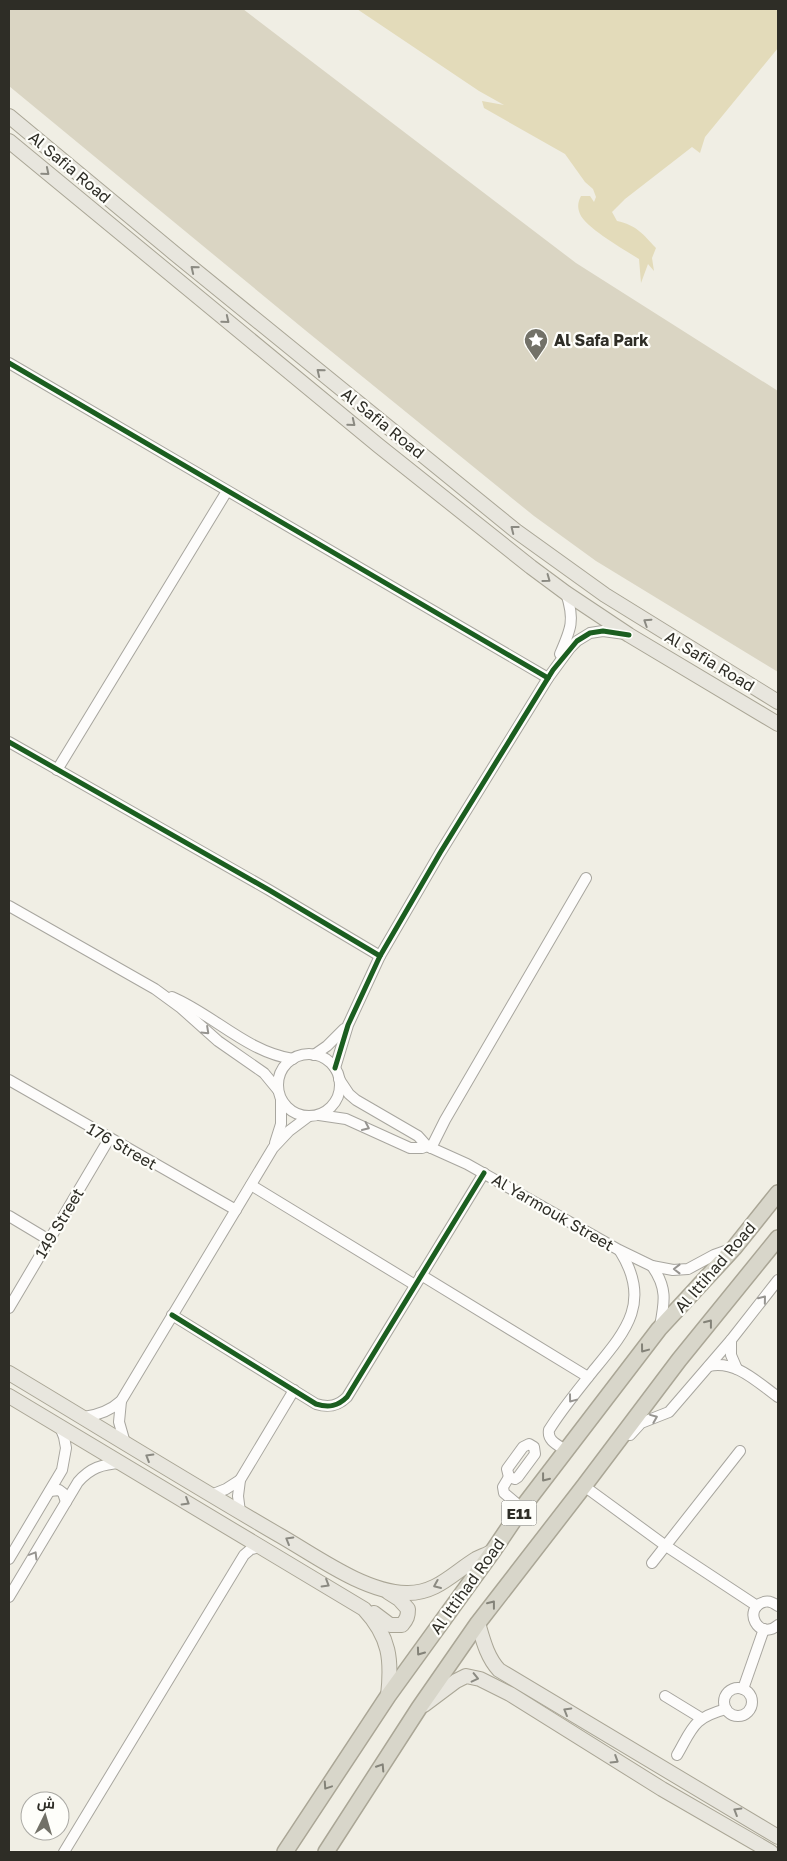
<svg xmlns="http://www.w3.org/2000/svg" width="787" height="1861" font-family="'Golos Text',Cairo,sans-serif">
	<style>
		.green { fill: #dad5c3 }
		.water { fill: #e3dbba }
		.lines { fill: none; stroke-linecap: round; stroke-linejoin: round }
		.minor-casing { stroke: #a8a69f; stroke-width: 12 }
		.major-casing { stroke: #aaa696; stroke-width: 16 }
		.highway-casing { stroke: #aaa696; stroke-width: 18 }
		.minor { stroke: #fdfcfb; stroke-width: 10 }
		.major { stroke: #e8e6de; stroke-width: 14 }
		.highway { stroke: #d8d6ca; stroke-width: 15 }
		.cycleway-casing { stroke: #fefefa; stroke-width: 8 }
		.cycleway { stroke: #1b5e20; stroke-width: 5 }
		.oneway { stroke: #8b8a82 }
		.oneway2 { stroke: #969490 }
		.oneway3 { stroke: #838278 }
		.labels { text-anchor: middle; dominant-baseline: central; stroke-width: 4.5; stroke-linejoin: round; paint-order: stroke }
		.shield { fill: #fefefa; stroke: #6c6c66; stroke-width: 1 }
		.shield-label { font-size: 15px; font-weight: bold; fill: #2e2d26 }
		.street-label { font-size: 16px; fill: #2e2d26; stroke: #fefefa }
		.poi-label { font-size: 16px; font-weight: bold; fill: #2e2d26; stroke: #fefefa; text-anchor: start }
	</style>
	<rect width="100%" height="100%" fill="#f0eee4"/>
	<polygon class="green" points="9,9 243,9 576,263 778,391 778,672 596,561 534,516 305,330 9,86"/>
	<path class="water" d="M357,9H778V48L705,137L700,153L692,147L625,199L612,212L617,221C636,225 643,234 656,248L652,258L654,271L648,264L641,283L639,259C625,250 586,228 580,214C577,207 578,202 581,196H590L594,202L596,197L593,189L585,182L565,154L484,108L482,101L504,105L479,91Z"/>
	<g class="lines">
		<g class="minor-casing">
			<g id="minor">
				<polyline points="9,363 548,678"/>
				<path d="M560,654C571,629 575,620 566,593"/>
				<polyline points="9,742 269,890 380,956"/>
				<polyline points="57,770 227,491"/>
				<polyline points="9,906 155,989 181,1008 218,1041 264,1073 278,1090"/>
				<path d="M172,997C214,1015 247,1052 293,1059"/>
				<circle cx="309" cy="1085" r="31"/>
				<polyline points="314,1055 327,1046 344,1029"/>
				<polyline points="335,1068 348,1025 380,956 440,853 548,678 570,648 577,641 590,633 603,631 625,634"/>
				<polyline points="339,1079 349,1094 356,1100 418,1136 427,1146 467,1164 619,1250 652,1266 673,1270 688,1269 714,1255 731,1249"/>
				<polyline points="9,1080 236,1210"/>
				<polyline points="319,1115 346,1119 410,1148 422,1148 427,1146"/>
				<polyline points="275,1143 281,1124 281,1100"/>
				<polyline points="431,1148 445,1120 586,878"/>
				<polyline points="251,1185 415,1285"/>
				<polyline points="9,1216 49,1240"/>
				<path d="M652,1266C667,1287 665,1301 660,1326"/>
				<polyline points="421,1275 588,1377"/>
				<polyline points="9,1308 109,1139"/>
				<path d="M172,1315L316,1404C329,1408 338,1406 347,1397L484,1173"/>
				<polyline points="731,1340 731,1355 737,1369"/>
				<path d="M709,1366C736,1360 757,1382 778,1397"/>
				<polyline points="121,1401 119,1422 125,1443"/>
				<path d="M84,1417C99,1415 110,1411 121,1401L273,1148L289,1131L309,1116"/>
				<polyline points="630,1435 641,1423 669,1412 731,1340 778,1280"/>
				<polygon points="529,1444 534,1447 535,1454 518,1477 515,1479 509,1477 507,1469 523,1447"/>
				<path d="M567,1451C558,1445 547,1441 549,1430C562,1409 578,1390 593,1371C626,1331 652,1302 620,1251"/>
				<polyline points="509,1477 503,1487 504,1493 522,1508"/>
				<polyline points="584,1486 666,1546 757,1606"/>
				<polyline points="50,1491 59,1490 63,1493 66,1502"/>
				<polyline points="211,1495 226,1489 240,1480"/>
				<polyline points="240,1512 238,1496 240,1480 294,1390"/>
				<polyline points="9,1559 62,1470 66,1448 64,1437 60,1427"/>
				<polyline points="652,1563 740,1451"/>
				<path d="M9,1597L78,1482C90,1468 102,1464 121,1463"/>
				<path d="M778,1606C774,1603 769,1600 764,1602C742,1608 758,1642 778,1625"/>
				<circle cx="738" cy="1702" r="14"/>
				<polyline points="743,1689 764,1629"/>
				<polyline points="665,1696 701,1718"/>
				<path d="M677,1755C693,1727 693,1718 726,1709"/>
				<polyline points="64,1852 244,1555 251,1549 262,1547"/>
			</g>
		</g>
		<g class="major-casing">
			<g id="major">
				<polyline points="9,116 174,253 516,531 605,595 778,702"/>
				<polyline points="9,141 379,446 531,567 566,593 629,635 778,724"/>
				<path d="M9,1373C99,1427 188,1482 279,1535C316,1556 364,1592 406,1593C436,1594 453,1573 476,1559C482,1556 488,1554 493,1551"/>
				<path d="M9,1396L364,1609C390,1637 392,1660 388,1696"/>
				<path d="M374,1613L390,1625H402C407,1619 408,1616 408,1609L399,1599L388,1592"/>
				<path d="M478,1623C483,1640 487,1657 499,1670L778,1837"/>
				<polyline points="424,1705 456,1681 466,1676 480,1679 510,1694 662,1789 771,1852"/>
			</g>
		</g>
		<g class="highway-casing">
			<g id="highway">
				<polyline points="285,1852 388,1696 493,1551 522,1508 659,1329 734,1248 778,1193"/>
				<polyline points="326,1852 419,1708 478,1623 584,1486 679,1360 778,1238"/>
			</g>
		</g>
		<use href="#minor" class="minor"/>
		<use href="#major" class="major"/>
		<use href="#highway" class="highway"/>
		<g class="cycleway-casing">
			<g id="cycleway">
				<polyline points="9,363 548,678"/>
				<polyline points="9,742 269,890 380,956"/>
				<polyline points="335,1068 348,1025 380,956 440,853 553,670 577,641 590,633 603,631 629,635"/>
				<path d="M172,1315L316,1404C329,1408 338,1406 347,1397L484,1173"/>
			</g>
		</g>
		<use href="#cycleway" class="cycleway"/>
	</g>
	<defs><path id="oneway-chevron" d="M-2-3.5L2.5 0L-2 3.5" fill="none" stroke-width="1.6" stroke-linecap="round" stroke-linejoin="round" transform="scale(1.25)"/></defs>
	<g class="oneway">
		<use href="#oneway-chevron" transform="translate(46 172) rotate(40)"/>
		<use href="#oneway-chevron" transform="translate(194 269) rotate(-141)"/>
		<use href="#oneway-chevron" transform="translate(226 320) rotate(39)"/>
		<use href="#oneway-chevron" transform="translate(320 372) rotate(-141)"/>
		<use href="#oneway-chevron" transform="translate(352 423) rotate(39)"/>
		<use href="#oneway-chevron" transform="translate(514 529) rotate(-142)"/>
		<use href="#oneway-chevron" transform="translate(547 579) rotate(36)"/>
		<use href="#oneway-chevron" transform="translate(647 622) rotate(-147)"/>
		<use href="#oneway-chevron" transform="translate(149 1457) rotate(-149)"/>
		<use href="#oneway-chevron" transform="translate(186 1502) rotate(31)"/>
		<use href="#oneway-chevron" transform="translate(289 1540) rotate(-150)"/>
		<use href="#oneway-chevron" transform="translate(326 1584) rotate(31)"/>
		<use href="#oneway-chevron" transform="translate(437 1585) rotate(157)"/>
		<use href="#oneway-chevron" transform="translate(475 1678) rotate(13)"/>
		<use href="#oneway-chevron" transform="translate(567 1711) rotate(-150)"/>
		<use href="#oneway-chevron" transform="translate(615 1760) rotate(32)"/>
		<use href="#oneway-chevron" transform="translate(737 1811) rotate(-149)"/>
	</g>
	<g class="oneway2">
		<use href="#oneway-chevron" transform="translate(206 1031) rotate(43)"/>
		<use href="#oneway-chevron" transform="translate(366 1127) rotate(25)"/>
		<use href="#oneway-chevron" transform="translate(677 1269) rotate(-180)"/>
		<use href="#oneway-chevron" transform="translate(763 1299) rotate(-51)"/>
		<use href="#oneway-chevron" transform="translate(572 1399) rotate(127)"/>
		<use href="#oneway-chevron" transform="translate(654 1418) rotate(-22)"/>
		<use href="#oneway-chevron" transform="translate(34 1555) rotate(-59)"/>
	</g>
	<g class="oneway3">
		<use href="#oneway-chevron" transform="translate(709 1323) rotate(-52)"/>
		<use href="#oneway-chevron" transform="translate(644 1349) rotate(127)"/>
		<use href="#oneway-chevron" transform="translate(545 1478) rotate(128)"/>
		<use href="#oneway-chevron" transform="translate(492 1604) rotate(-52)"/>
		<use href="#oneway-chevron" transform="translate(420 1652) rotate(126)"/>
		<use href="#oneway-chevron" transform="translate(381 1767) rotate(-57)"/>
		<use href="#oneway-chevron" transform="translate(327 1786) rotate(124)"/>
	</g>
	<defs>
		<g id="sight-pin" transform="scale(1.25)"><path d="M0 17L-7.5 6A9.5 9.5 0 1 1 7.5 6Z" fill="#727168" stroke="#fefefa"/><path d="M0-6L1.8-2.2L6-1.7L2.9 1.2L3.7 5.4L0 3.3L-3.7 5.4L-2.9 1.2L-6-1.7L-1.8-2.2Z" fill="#fff"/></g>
	</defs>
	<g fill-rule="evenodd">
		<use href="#sight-pin" x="536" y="340"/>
	</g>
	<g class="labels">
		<rect class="shield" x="501.5" y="1500.5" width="35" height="25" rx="4"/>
		<g class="shield-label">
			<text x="519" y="1513">E11</text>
		</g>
		<g class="street-label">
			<text transform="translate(70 167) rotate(40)">Al Safia Road</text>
			<text transform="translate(383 423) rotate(39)">Al Safia Road</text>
			<text transform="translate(710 661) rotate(31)">Al Safia Road</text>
			<text transform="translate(122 1146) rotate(30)">176 Street</text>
			<text transform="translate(553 1212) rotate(30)">Al Yarmouk Street</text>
			<text transform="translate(59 1223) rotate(-59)">149 Street</text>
			<text transform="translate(715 1267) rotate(-49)">Al Ittihad Road</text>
			<text transform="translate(467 1586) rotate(-54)">Al Ittihad Road</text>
		</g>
		<g class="poi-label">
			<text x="554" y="340">Al Safa Park</text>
		</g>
	</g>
	<rect width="787" height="1861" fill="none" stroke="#2e2d26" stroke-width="20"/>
	<g transform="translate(45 1816) rotate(5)"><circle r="24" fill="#fefefa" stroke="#abaaa5"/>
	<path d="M0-4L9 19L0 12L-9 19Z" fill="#727168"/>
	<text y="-8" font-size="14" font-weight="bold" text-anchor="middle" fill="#2e2d26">ش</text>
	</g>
</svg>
